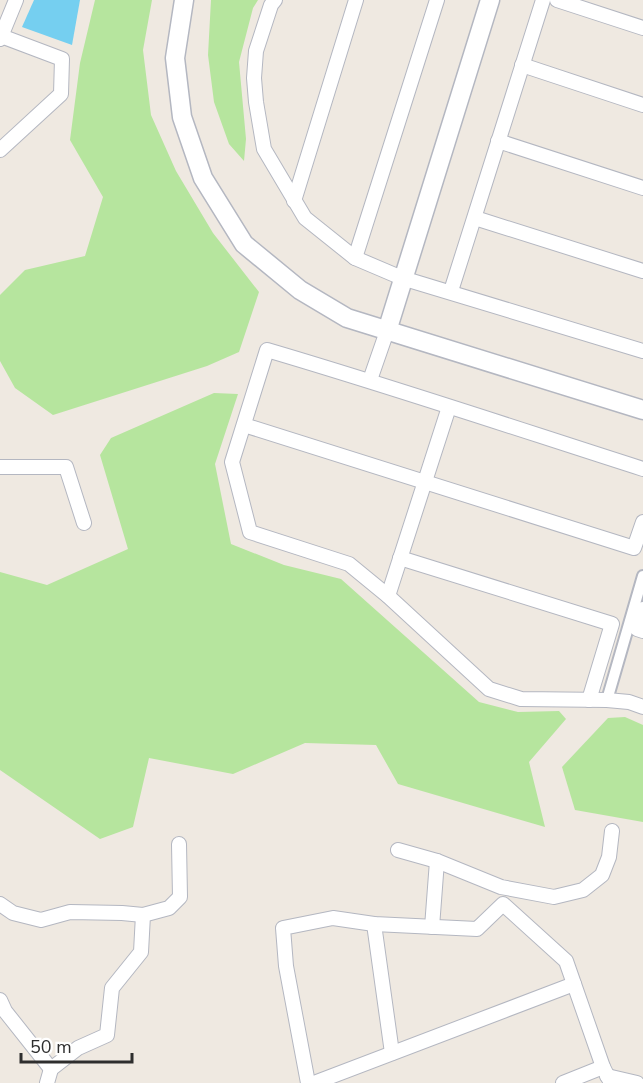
<svg xmlns="http://www.w3.org/2000/svg" width="643" height="1083" font-family="'Nunito Sans',sans-serif">
	<style>
		.green { fill: #b6e59e }
		.water { fill: #75cff0 }
		.lines { fill: none; stroke-linecap: round; stroke-linejoin: round }
		.pedestrian-casing { stroke: #b4b7c1; stroke-width: 14 }
		.minor-casing { stroke: #b4b7c1; stroke-width: 16 }
		.tertiary-casing { stroke: #b4b7c1; stroke-width: 21 }
		.pedestrian { stroke: #fff; stroke-width: 10 }
		.minor { stroke: #fff; stroke-width: 14 }
		.tertiary { stroke: #fff; stroke-width: 18 }
	</style>
	<rect width="100%" height="100%" fill="#efe9e1"/>
	<g class="green">
		<polygon points="95,0 152,0 143,50 151,115 176,171 213,233 259,292 239,352 207,366 53,415 15,388 0,361 0,295 25,270 85,256 103,197 70,140 80,63"/>
		<polygon points="211,0 258,0 253,8 239,62 246,139 244,161 229,144 214,102 208,55"/>
		<polygon points="214,393 238,394 215,464 231,544 284,565 341,579 479,702 518,712 559,711 566,719 529,762 545,827 398,784 376,745 305,743 233,774 149,758 133,827 100,839 0,770 0,572 47,585 128,549 100,455 111,438"/>
		<polygon points="625,717 643,725 643,822 575,810 562,767 608,718"/>
	</g>
	<polygon class="water" points="34,0 80,0 72,45 22,27"/>
	<g class="lines">
		<g class="pedestrian-casing">
			<polyline id="pedestrian" points="607,700 643,576"/>
		</g>
		<g class="minor-casing">
			<g id="minor">
				<polyline points="275,0 271,5 256,51 254,78 256,102 264,149 305,218 355,258 402,278 643,351"/>
				<polyline points="557,0 643,28"/>
				<polyline points="0,39 16,0"/>
				<polyline points="522,65 643,105"/>
				<polyline points="498,141 643,188"/>
				<polyline points="0,150 61,94 62,59 1,36"/>
				<polyline points="294,201 356,0"/>
				<polyline points="475,218 643,271"/>
				<polyline points="355,258 437,0"/>
				<polyline points="451,291 543,0"/>
				<polyline points="370,380 387,331"/>
				<polyline points="244,425 634,548 643,522"/>
				<polyline points="0,467 66,467 84,523"/>
				<path d="M643,469C518,429 393,387 267,350L232,462L250,532L349,564L388,596L489,689L521,699L607,700L629,702L643,707"/>
				<polyline points="400,558 612,624 589,700"/>
				<polyline points="388,596 449,407"/>
				<polyline points="643,609 637,629 643,631"/>
				<polyline points="398,850 437,861 501,887 554,897 583,890 602,875 609,857 612,831"/>
				<polyline points="0,904 13,913 41,920 70,912 122,913 143,915"/>
				<polyline points="374,924 392,1053"/>
				<polyline points="432,927 437,861"/>
				<polyline points="0,1000 5,1011 51,1069"/>
				<polyline points="607,1076 637,1083"/>
				<polyline points="47,1083 51,1069 78,1048 107,1035 112,988 141,952 143,915 169,908 180,897 179,844"/>
				<polyline points="308,1083 286,966 283,928 333,918 374,924 477,929 503,904 566,961 603,1067 611,1083"/>
				<polyline points="314,1083 574,984"/>
				<polyline points="563,1083 603,1067"/>
			</g>
		</g>
		<g class="tertiary-casing">
			<g id="tertiary">
				<polyline points="184,0 175,58 182,117 203,178 244,244 300,290 347,318 643,410"/>
				<polyline points="387,331 490,0"/>
			</g>
		</g>
		<use href="#pedestrian" class="pedestrian"/>
		<use href="#minor" class="minor"/>
		<use href="#tertiary" class="tertiary"/>
	</g>
	<path d="M21 1053v9h111v-9" fill="none" stroke="#2e2e2e" stroke-width="3"/>
	<text x="30" y="1053" font-size="18" fill="#2e2e2e" stroke="#ffffff" stroke-width="4.5" paint-order="stroke">50 m</text>
</svg>
